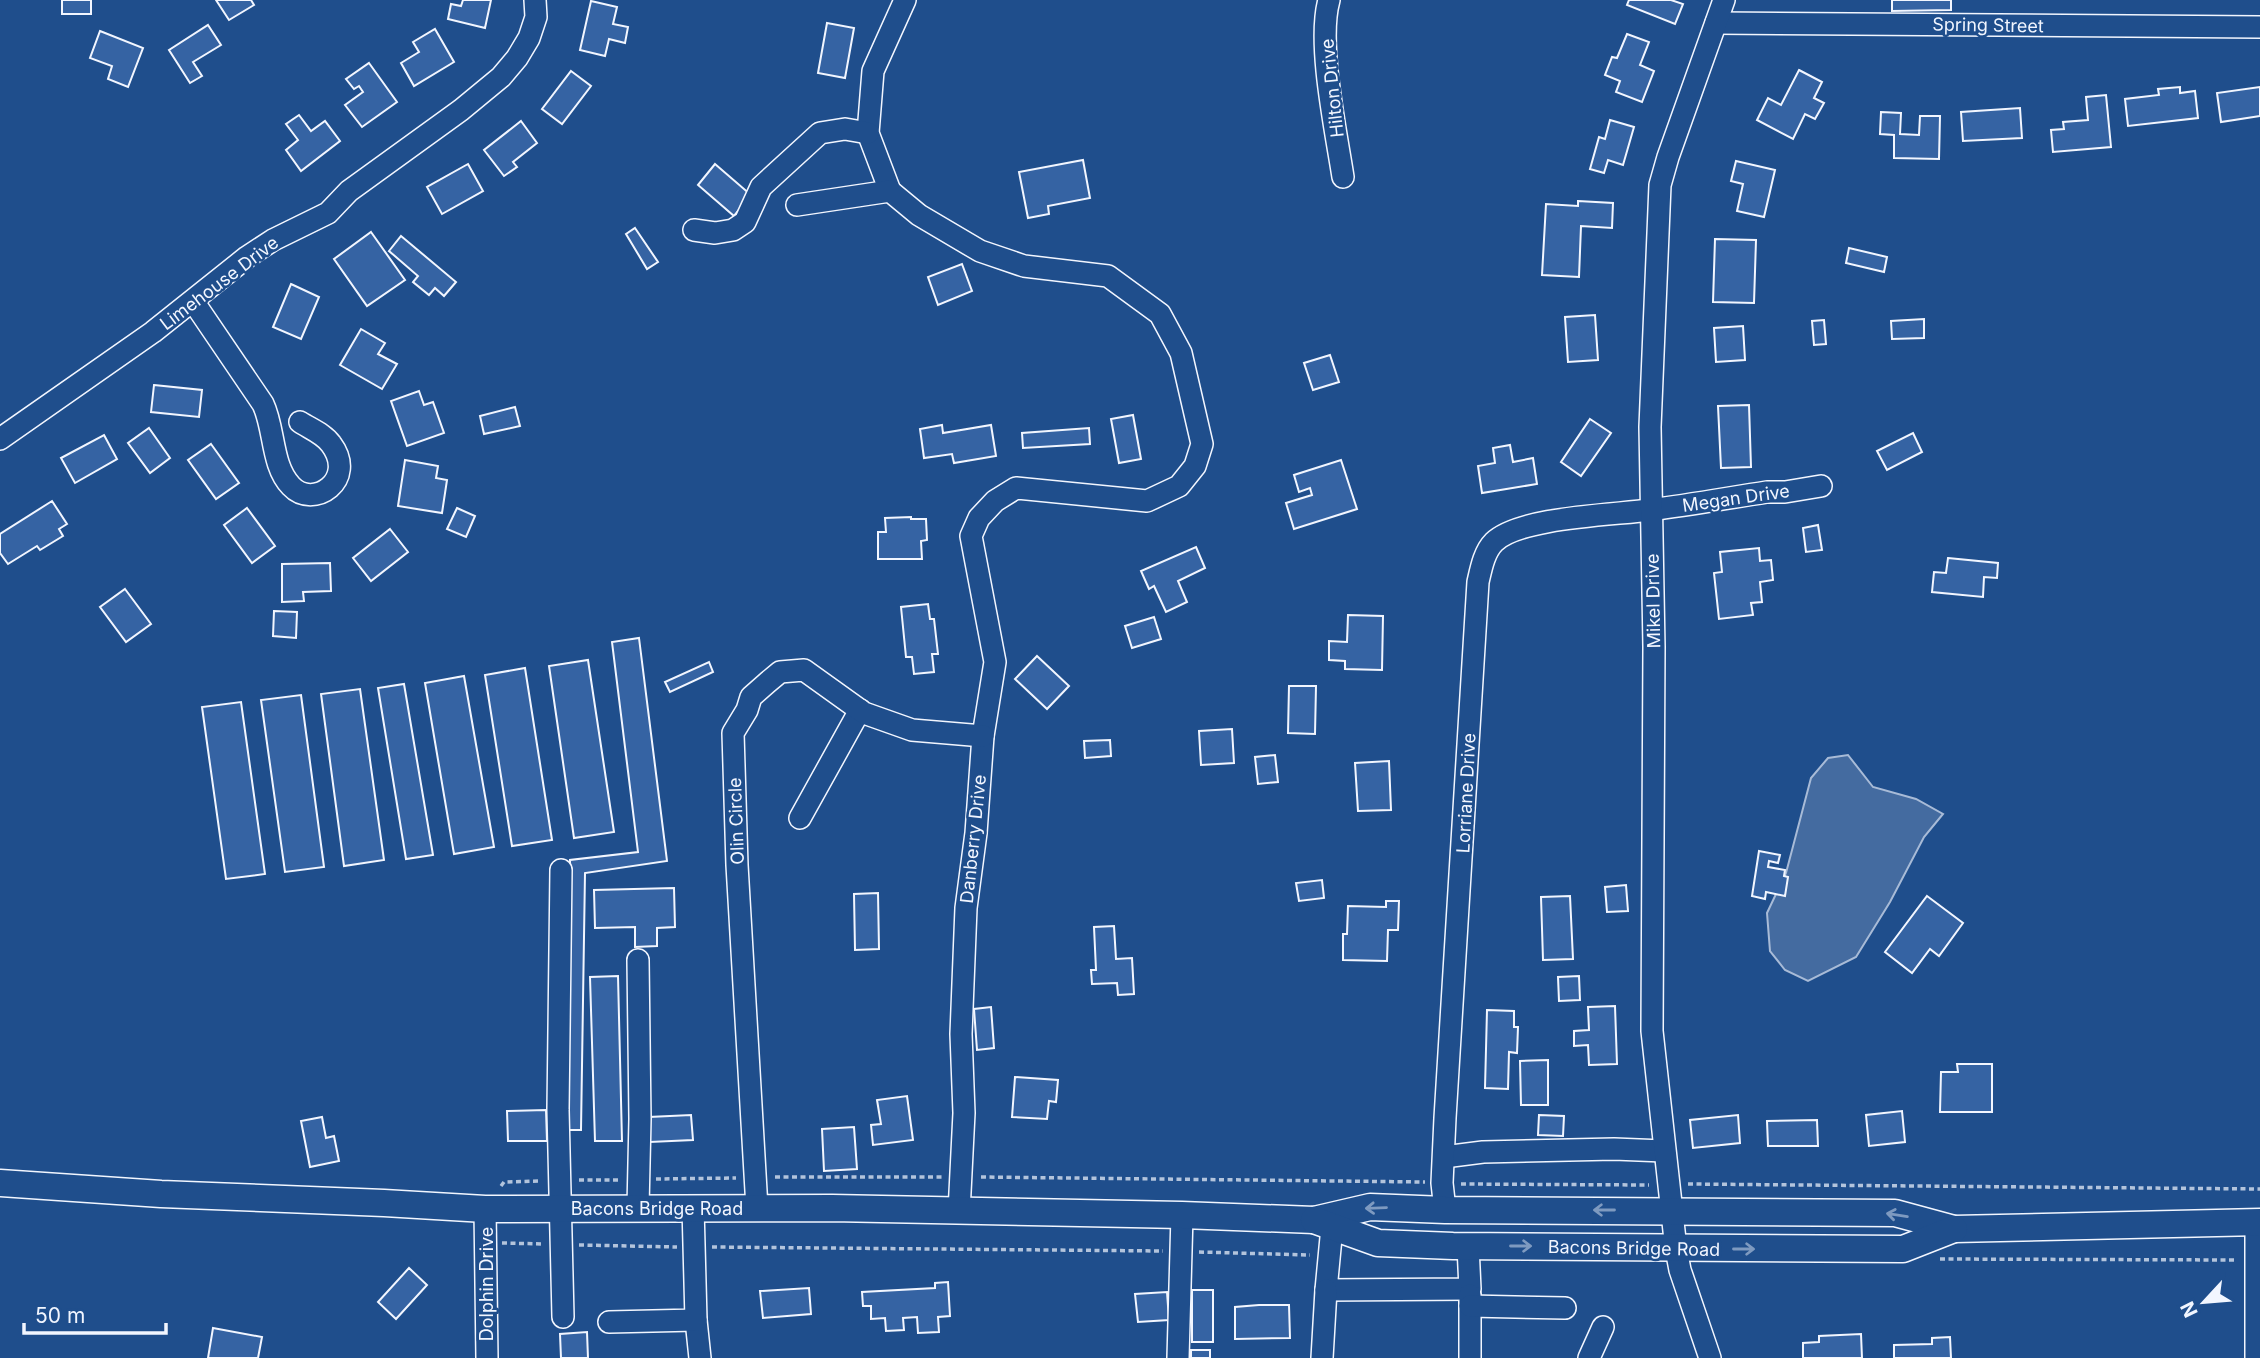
<svg xmlns="http://www.w3.org/2000/svg" width="2260" height="1358" font-family="Inter,sans-serif">
	<style>
		.water { fill: #446ba0; stroke: #a8bbd7; stroke-width: 2 }
		.building { fill: #3563a3; stroke: #f2f6ff; stroke-width: 2 }
		.lines { fill: none; stroke-linecap: round; stroke-linejoin: round }
		.minor-casing { stroke: #f2f6ff; stroke-width: 24 }
		.major-casing { stroke: #f2f6ff; stroke-width: 29 }
		.path { stroke: #b3c4dc; stroke-width: 3.5; stroke-dasharray: 5 3.5; stroke-linecap: butt }
		.minor { stroke: #1f4e8c; stroke-width: 21 }
		.major { stroke: #1f4e8c; stroke-width: 26 }
		.oneway { stroke: #7e9ac0 }
		.labels { text-anchor: middle; dominant-baseline: central; stroke-width: 5; stroke-linejoin: round; paint-order: stroke }
		.street-label { font-size: 18px; fill: #f2f6ff; stroke: #1f4e8c }
	</style>
	<rect width="100%" height="100%" fill="#1f4e8c"/>
	<polygon class="water" points="1848,755 1873,787 1916,799 1943,814 1924,837 1890,902 1856,957 1808,981 1785,970 1770,951 1767,913 1786,873 1811,778 1828,758"/>
	<g class="building">
		<rect x="62" y="0" width="29" height="14"/>
		<polygon points="216,0 251,0 254,5 229,20"/>
		<polygon points="463,0 491,0 485,28 448,19 451,4 461,6"/>
		<polygon points="1629,0 1671,0 1683,4 1675,24 1627,5"/>
		<polygon points="1892,0 1951,0 1951,10 1892,11"/>
		<polygon points="591,1 617,7 613,24 628,27 625,43 609,39 605,56 580,50"/>
		<polygon points="827,23 854,28 845,78 818,73"/>
		<polygon points="208,25 221,45 193,62 202,76 190,83 169,50"/>
		<polygon points="435,29 454,62 414,86 401,63 419,52 413,42"/>
		<polygon points="100,31 143,48 128,87 108,79 112,66 90,58"/>
		<polygon points="1627,34 1649,42 1640,65 1654,71 1642,102 1616,92 1620,81 1605,75 1612,57 1617,58"/>
		<polygon points="369,63 397,102 362,127 345,105 363,92 359,86 354,89 346,79"/>
		<polygon points="1799,70 1822,82 1814,98 1824,103 1815,119 1805,114 1793,139 1757,120 1768,98 1781,105"/>
		<polygon points="571,71 591,86 562,124 542,109"/>
		<polygon points="2180,87 2180,93 2195,91 2198,118 2128,126 2125,99 2159,95 2158,89"/>
		<polygon points="2260,87 2260,116 2221,122 2217,93"/>
		<polygon points="2106,95 2111,147 2053,152 2051,130 2064,129 2063,122 2088,120 2086,97"/>
		<polygon points="2020,108 2022,138 1963,141 1961,112"/>
		<polygon points="1881,112 1901,113 1900,134 1919,135 1920,116 1940,116 1939,159 1894,158 1894,135 1880,134"/>
		<polygon points="299,115 311,131 325,121 340,141 301,171 286,150 298,140 286,124"/>
		<polygon points="1610,120 1634,127 1623,165 1608,160 1604,173 1590,169 1599,137 1605,139"/>
		<polygon points="521,121 537,143 513,162 517,167 504,176 484,150"/>
		<polygon points="1083,160 1090,198 1048,206 1049,214 1028,218 1019,172"/>
		<polygon points="1736,161 1775,170 1764,217 1737,211 1743,184 1731,181"/>
		<polygon points="468,164 483,191 442,214 427,187"/>
		<polygon points="715,164 751,195 734,216 698,185"/>
		<polygon points="1578,201 1613,203 1612,228 1581,226 1579,277 1542,275 1546,204 1578,206"/>
		<polygon points="635,228 658,262 647,269 626,234"/>
		<polygon points="371,232 405,280 367,306 334,259"/>
		<polygon points="401,236 456,282 444,296 435,288 429,295 413,282 418,276 389,251"/>
		<polygon points="1715,239 1756,240 1754,303 1713,302"/>
		<polygon points="1849,248 1887,257 1884,272 1846,263"/>
		<polygon points="962,264 972,291 938,305 928,277"/>
		<polygon points="291,284 319,297 301,339 273,327"/>
		<polygon points="1595,315 1598,360 1568,362 1565,317"/>
		<polygon points="1924,319 1924,338 1892,339 1891,321"/>
		<polygon points="1824,320 1826,344 1814,345 1812,321"/>
		<polygon points="1743,326 1745,360 1716,362 1714,328"/>
		<polygon points="361,329 385,343 378,354 397,364 382,389 340,365"/>
		<polygon points="1330,355 1339,382 1313,390 1304,363"/>
		<polygon points="154,385 202,390 199,417 151,412"/>
		<polygon points="419,391 424,405 433,402 444,433 407,446 391,401"/>
		<polygon points="1749,405 1751,467 1721,468 1718,406"/>
		<polygon points="515,407 520,426 484,434 480,416"/>
		<polygon points="1133,415 1141,459 1119,463 1111,419"/>
		<polygon points="1590,419 1611,433 1581,476 1561,462"/>
		<polygon points="942,425 943,433 991,425 996,456 954,463 952,454 924,458 920,429"/>
		<polygon points="149,428 170,458 150,473 128,443"/>
		<polygon points="1089,428 1090,444 1023,448 1022,433"/>
		<polygon points="1913,433 1922,452 1887,470 1877,451"/>
		<polygon points="104,435 117,459 75,483 61,458"/>
		<polygon points="211,444 239,483 216,499 188,460"/>
		<polygon points="1510,445 1513,462 1533,458 1537,484 1482,493 1478,466 1495,463 1493,448"/>
		<polygon points="405,460 438,466 436,478 447,480 442,513 398,506"/>
		<polygon points="1341,460 1357,509 1294,529 1286,503 1312,495 1310,488 1299,492 1294,475"/>
		<polygon points="52,501 67,524 59,529 63,536 40,550 37,546 8,564 0,553 0,534"/>
		<polygon points="247,508 275,546 252,563 224,525"/>
		<polygon points="457,508 475,516 466,537 447,529"/>
		<polygon points="911,517 911,519 926,519 927,540 921,541 922,559 878,559 878,532 886,532 885,518"/>
		<polygon points="1818,525 1822,550 1806,552 1803,528"/>
		<polygon points="390,529 408,552 371,581 353,558"/>
		<polygon points="1196,547 1205,568 1178,581 1187,602 1166,612 1154,586 1149,589 1141,571"/>
		<polygon points="1759,548 1760,561 1771,560 1773,580 1760,582 1762,602 1751,603 1753,615 1719,619 1714,573 1722,572 1720,552"/>
		<polygon points="1948,558 1998,563 1997,578 1984,577 1983,597 1932,592 1934,572 1946,573"/>
		<polygon points="330,563 331,591 303,592 304,601 282,602 282,564"/>
		<polygon points="125,589 151,624 126,642 100,607"/>
		<polygon points="928,604 930,619 934,619 938,654 932,654 934,672 914,674 912,657 906,657 901,607"/>
		<polygon points="274,611 297,612 296,638 273,636"/>
		<polygon points="1348,615 1383,616 1382,670 1345,669 1345,661 1329,660 1329,641 1347,642"/>
		<polygon points="1154,617 1161,639 1132,648 1125,626"/>
		<polygon points="639,638 667,861 585,873 581,1130 568,1130 570,860 638,852 612,642"/>
		<polygon points="1037,656 1069,686 1047,709 1015,679"/>
		<polygon points="588,660 614,832 574,838 549,666"/>
		<polygon points="709,662 713,672 670,692 665,682"/>
		<polygon points="525,668 552,840 512,846 485,675"/>
		<polygon points="464,676 494,847 454,854 425,683"/>
		<polygon points="404,684 433,855 406,859 378,688"/>
		<polygon points="1289,686 1316,686 1315,734 1288,733"/>
		<polygon points="360,689 384,860 344,866 321,694"/>
		<polygon points="301,695 324,867 285,872 261,700"/>
		<polygon points="241,702 265,874 226,879 202,707"/>
		<polygon points="1232,729 1234,763 1201,765 1199,731"/>
		<polygon points="1110,740 1111,756 1085,758 1084,741"/>
		<polygon points="1275,755 1278,782 1258,784 1255,757"/>
		<polygon points="1389,761 1391,810 1358,811 1355,763"/>
		<polygon points="1759,851 1780,855 1778,863 1769,861 1768,867 1785,870 1784,876 1788,877 1785,896 1766,892 1765,899 1752,896"/>
		<polygon points="1322,880 1324,898 1299,901 1296,883"/>
		<polygon points="1626,885 1628,911 1607,912 1605,887"/>
		<polygon points="674,888 675,927 657,928 657,946 635,947 635,927 595,928 594,890"/>
		<polygon points="878,893 879,949 855,950 854,894"/>
		<polygon points="1570,896 1573,959 1543,960 1541,897"/>
		<polygon points="1927,896 1963,923 1939,956 1930,949 1912,973 1885,952"/>
		<polygon points="1386,901 1399,901 1398,930 1388,930 1387,961 1343,960 1343,934 1347,934 1348,906 1386,907"/>
		<polygon points="1114,926 1116,959 1132,958 1134,994 1118,995 1117,983 1092,984 1091,970 1096,970 1094,927"/>
		<polygon points="618,976 622,1141 595,1141 590,977"/>
		<polygon points="1579,976 1580,1000 1559,1001 1558,977"/>
		<polygon points="1615,1006 1617,1064 1589,1065 1588,1045 1574,1046 1574,1031 1589,1030 1588,1007"/>
		<polygon points="991,1007 994,1048 977,1050 974,1009"/>
		<polygon points="1487,1010 1514,1011 1514,1027 1518,1027 1517,1053 1509,1052 1508,1089 1485,1088"/>
		<polygon points="1548,1060 1548,1105 1521,1105 1520,1061"/>
		<polygon points="1957,1064 1992,1064 1992,1112 1940,1112 1941,1072 1958,1072"/>
		<polygon points="1015,1077 1058,1080 1056,1102 1049,1101 1047,1119 1012,1117"/>
		<polygon points="907,1096 913,1140 873,1145 871,1125 881,1124 877,1100"/>
		<polygon points="546,1110 547,1141 508,1141 507,1111"/>
		<polygon points="1902,1111 1905,1142 1869,1146 1866,1115"/>
		<polygon points="691,1115 693,1140 650,1142 649,1117"/>
		<polygon points="1539,1115 1564,1116 1563,1136 1538,1135"/>
		<polygon points="1738,1115 1740,1143 1693,1148 1690,1120"/>
		<polygon points="322,1117 326,1138 334,1136 339,1161 310,1167 301,1121"/>
		<polygon points="1817,1120 1818,1146 1768,1146 1767,1121"/>
		<polygon points="854,1127 857,1169 824,1171 822,1129"/>
		<polygon points="409,1268 427,1285 396,1319 378,1302"/>
		<polygon points="948,1282 950,1316 938,1317 939,1332 918,1333 917,1317 903,1318 904,1330 886,1331 885,1318 871,1319 871,1306 863,1306 862,1292 935,1288 935,1283"/>
		<polygon points="809,1288 811,1314 763,1318 760,1291"/>
		<rect x="1192" y="1290" width="21" height="52"/>
		<polygon points="1167,1292 1169,1320 1138,1322 1135,1294"/>
		<polygon points="1259,1305 1289,1305 1290,1338 1235,1339 1235,1307"/>
		<polygon points="213,1328 262,1337 258,1358 208,1358"/>
		<polygon points="587,1332 588,1358 561,1358 560,1334"/>
		<polygon points="1861,1334 1862,1358 1803,1358 1803,1343 1819,1342 1819,1336"/>
		<polygon points="1950,1337 1951,1358 1894,1358 1894,1345 1932,1344 1932,1338"/>
		<rect x="1191" y="1350" width="19" height="8"/>
	</g>
	<g class="lines">
		<g class="minor-casing">
			<g id="minor">
				<path d="M1329,0C1317,43 1336,131 1343,177"/>
				<polyline points="1716,23 2260,27"/>
				<polyline points="890,191 868,133 873,71 905,0"/>
				<polyline points="797,205 890,191 919,215 980,251 1024,266 1108,276 1160,314 1181,353 1202,444 1195,466 1179,486 1147,501 1016,488 995,501 979,518 971,536 995,662 983,736 976,833 966,908 961,1034 964,1113 959,1212"/>
				<polyline points="694,230 715,233 733,230 745,222 761,187 820,133 845,129 868,133"/>
				<path d="M193,301L263,404C275,429 271,465 291,486C313,510 358,480 331,444C324,434 311,429 300,422"/>
				<polyline points="0,439 153,332 247,257 273,240 328,213 349,191 461,110 501,77 517,58 529,38 536,17 535,0"/>
				<polyline points="800,818 860,710"/>
				<polyline points="561,870 558,1110 563,1317"/>
				<polyline points="1444,1157 1483,1152 1614,1149 1664,1151"/>
				<polyline points="638,1207 640,1119 638,960"/>
				<polyline points="757,1208 737,865 733,733 747,710 751,697 768,682 780,672 804,670 864,713 912,730 983,736"/>
				<polyline points="485,1209 487,1358"/>
				<path d="M1445,1210L1442,1183L1445,1118L1478,582C1481,569 1484,552 1494,542C1520,517 1613,515 1650,510C1689,505 1728,498 1767,492H1785L1821,486"/>
				<polyline points="2256,1222 2256,1358"/>
				<polyline points="1332,1227 1326,1290 1470,1289 1468,1246"/>
				<polyline points="1470,1295 1470,1358"/>
				<polyline points="1470,1306 1565,1308"/>
				<polyline points="696,1320 700,1358"/>
				<polyline points="609,1322 696,1320 693,1207"/>
				<polyline points="1178,1358 1182,1215"/>
				<polyline points="1322,1358 1326,1290"/>
				<polyline points="1589,1358 1603,1327"/>
				<polyline points="1710,1358 1680,1270 1676,1249 1652,1031 1654,647 1650,427 1660,185 1668,157 1724,0"/>
			</g>
		</g>
		<g class="major-casing">
			<g id="major">
				<polyline points="0,1183 161,1194 384,1203 485,1209 832,1208 1182,1215 1314,1220 1370,1207 1445,1210 1895,1213 1954,1229 2260,1222"/>
				<polyline points="1314,1220 1378,1243 1453,1246 1903,1249 1954,1229"/>
			</g>
		</g>
		<g class="path">
			<polyline points="775,1177 942,1177"/>
			<polyline points="981,1177 1425,1182"/>
			<polyline points="656,1179 736,1178"/>
			<polyline points="579,1180 620,1180"/>
			<polyline points="1461,1184 1649,1185"/>
			<polyline points="1688,1184 2260,1189"/>
			<polyline points="501,1186 504,1182 540,1181"/>
			<polyline points="502,1243 544,1244"/>
			<polyline points="579,1245 677,1247"/>
			<polyline points="712,1247 1163,1251"/>
			<polyline points="1199,1252 1310,1255"/>
			<polyline points="1940,1259 2237,1260"/>
		</g>
		<use href="#minor" class="minor"/>
		<use href="#major" class="major"/>
	</g>
	<defs><path id="oneway-shaft" d="M-6 0H5M1.5-3L5.5 0L1.5 3" fill="none" stroke-width="1.6" stroke-linecap="round" stroke-linejoin="round" transform="scale(1.75)"/></defs>
	<g class="oneway">
		<use href="#oneway-shaft" transform="translate(1376 1208) rotate(178)"/>
		<use href="#oneway-shaft" transform="translate(1604 1210) rotate(-180)"/>
		<use href="#oneway-shaft" transform="translate(1897 1215) rotate(-171)"/>
		<use href="#oneway-shaft" transform="translate(1521 1246)"/>
		<use href="#oneway-shaft" transform="translate(1744 1249)"/>
	</g>
	<g class="labels">
		<g class="street-label">
			<text transform="translate(1988 25) rotate(1)">Spring Street</text>
			<text transform="translate(1332 88) rotate(-96)">Hilton Drive</text>
			<text transform="translate(219 283) rotate(-37)">Limehouse Drive</text>
			<text transform="translate(1736 498) rotate(-8)">Megan Drive</text>
			<text transform="translate(1653 601) rotate(-91)">Mikel Drive</text>
			<text transform="translate(1466 793) rotate(-87)">Lorriane Drive</text>
			<text transform="translate(736 821) rotate(-92)">Olin Circle</text>
			<text transform="translate(973 839) rotate(-84)">Danberry Drive</text>
			<text x="657" y="1208">Bacons Bridge Road</text>
			<text transform="translate(1634 1248) rotate(1)">Bacons Bridge Road</text>
			<text transform="translate(486 1284) rotate(-90)">Dolphin Drive</text>
		</g>
	</g>
	<g transform="translate(2204 1302) rotate(244)" stroke="#1f4e8c" stroke-width="5" paint-order="stroke">
	<path d="M0-5L12 26L0 18L-12 26Z" fill="#f2f6ff"/>
	<text y="-10" font-size="19" font-weight="bold" text-anchor="middle" fill="#f2f6ff">N</text>
	</g>
	<path d="M24 1323v10h142v-10" fill="none" stroke="#f2f6ff" stroke-width="3.5"/>
	<text x="35" y="1323" font-size="21" fill="#f2f6ff" stroke="#1f4e8c" stroke-width="5" paint-order="stroke">50 m</text>
</svg>
